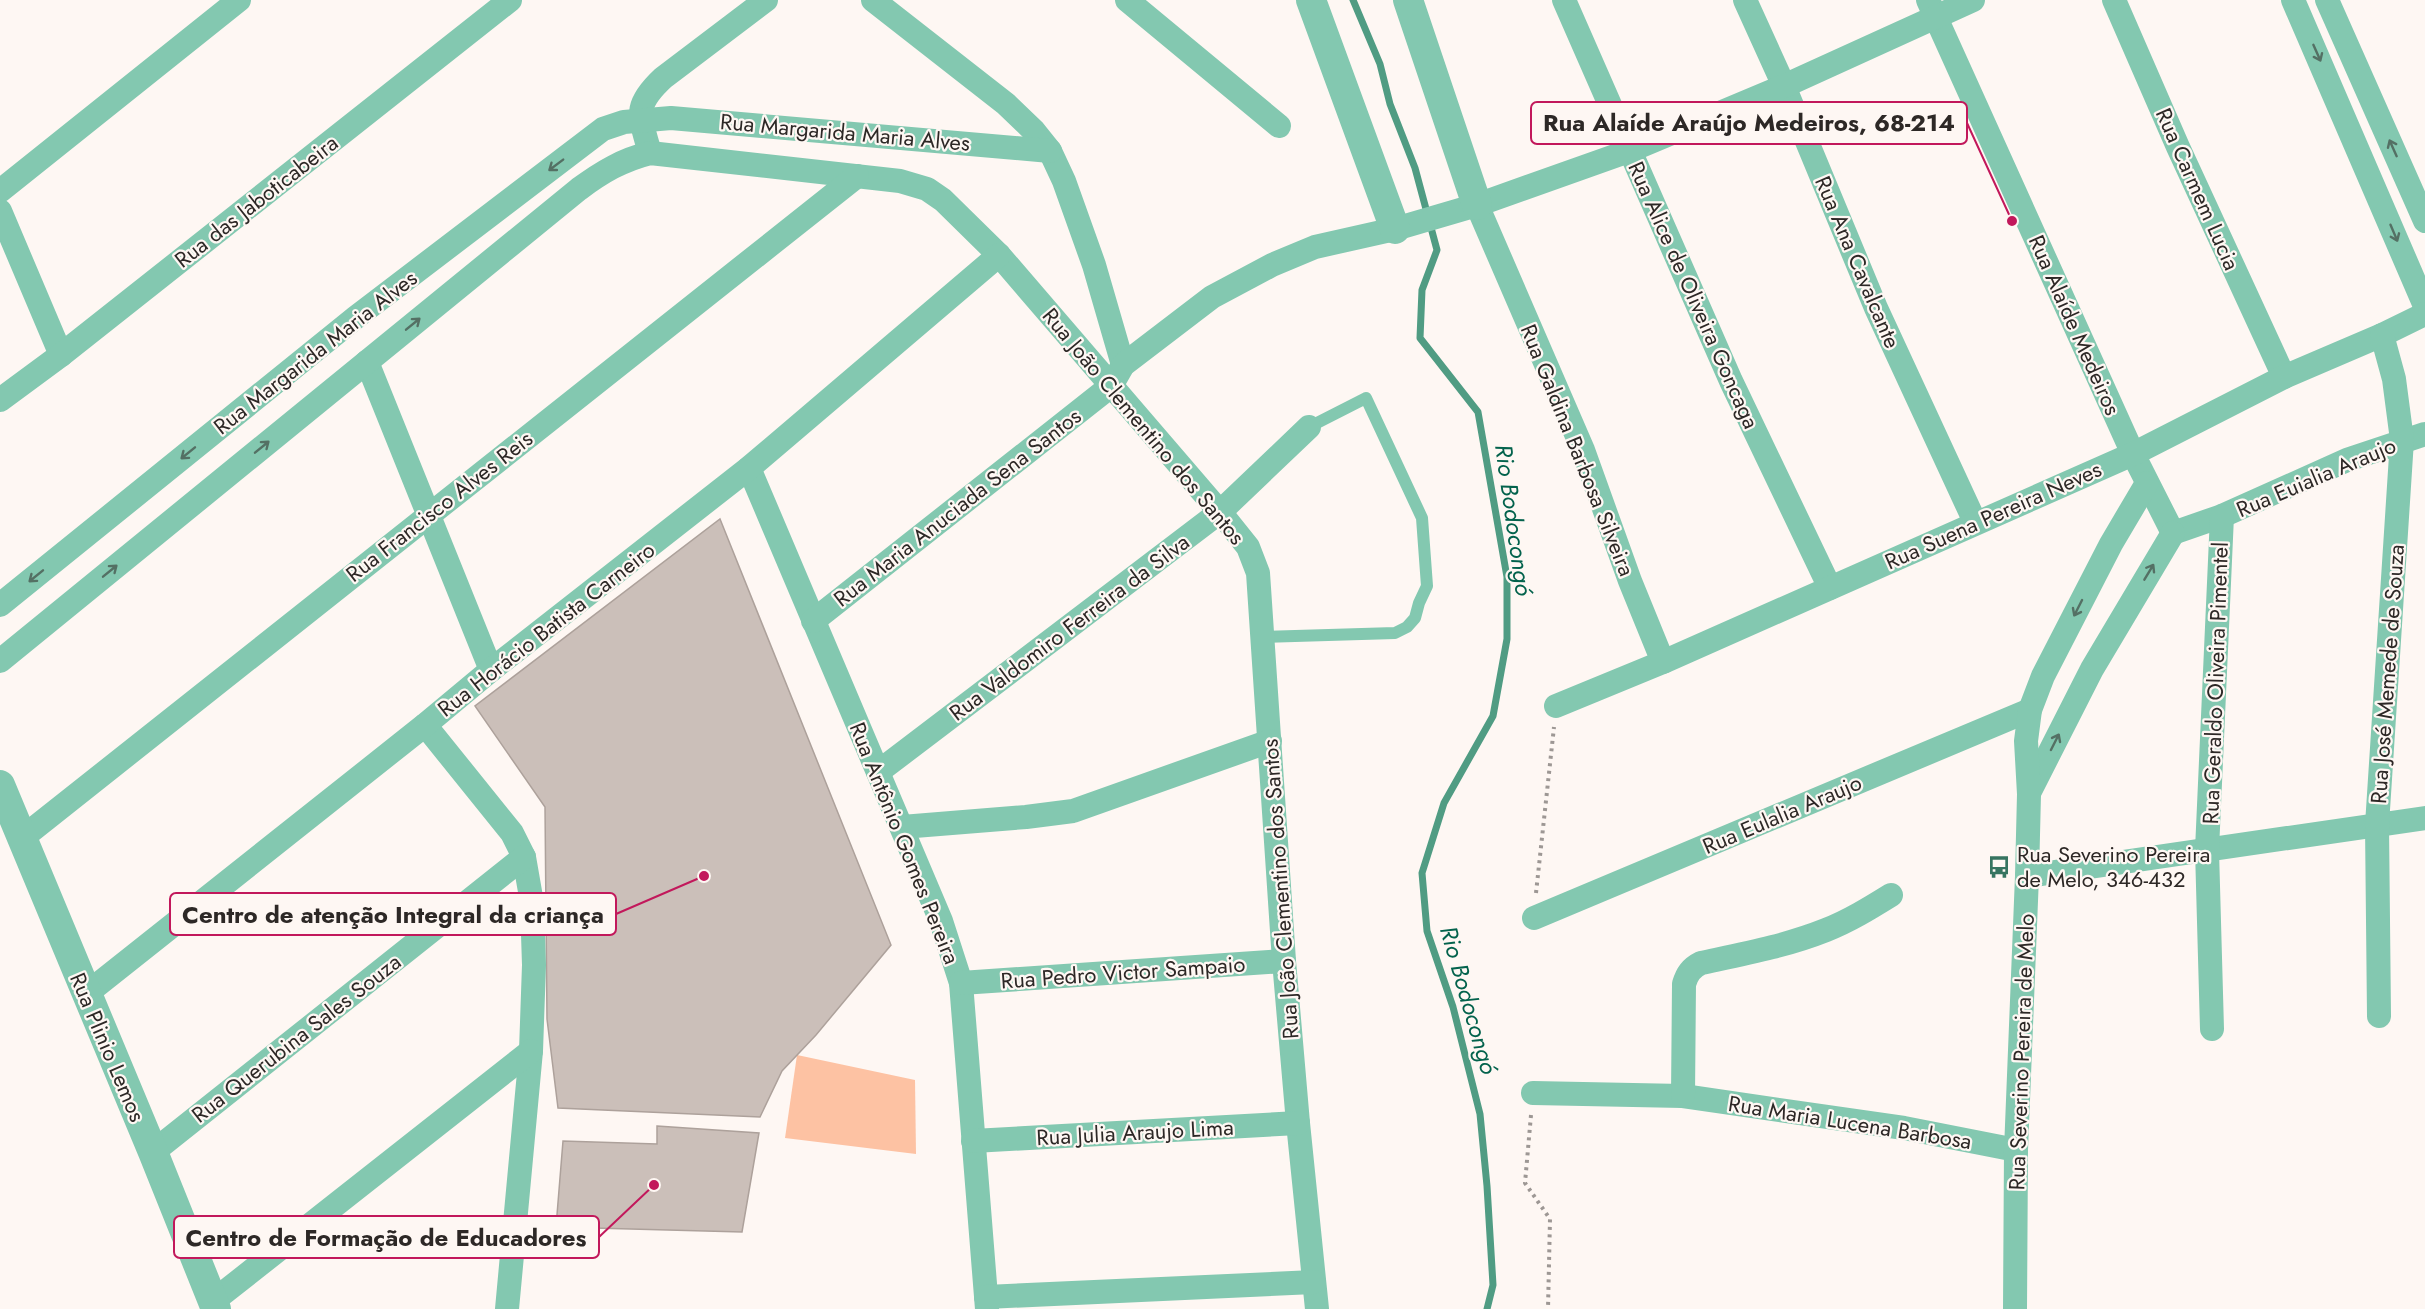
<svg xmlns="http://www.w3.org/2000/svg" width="2425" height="1309" font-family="Jost,sans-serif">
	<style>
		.green { fill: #fdc2a3 }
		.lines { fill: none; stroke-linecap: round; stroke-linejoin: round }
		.stream { stroke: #509c83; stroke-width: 7 }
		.building { fill: #cbbfb9; stroke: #ada19b; stroke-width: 1.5 }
		.path { stroke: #9d9794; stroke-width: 4; stroke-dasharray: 3 4.5; stroke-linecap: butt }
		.service { stroke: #83c8b0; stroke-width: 12 }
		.minor { stroke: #83c8b0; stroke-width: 24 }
		.tertiary { stroke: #83c8b0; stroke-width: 30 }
		.oneway { stroke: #547064 }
		.labels { text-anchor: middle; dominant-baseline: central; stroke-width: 4.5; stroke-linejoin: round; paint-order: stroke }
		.street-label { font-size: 22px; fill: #2d2826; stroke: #fef7f3 }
		.poi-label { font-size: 22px; fill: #2d2826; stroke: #fef7f3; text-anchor: start }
		.water-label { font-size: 24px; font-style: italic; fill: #03624c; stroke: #fef7f3 }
		.leader { fill: none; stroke: #c2185b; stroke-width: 2 }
		.callout-dot { fill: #c2185b; stroke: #fef7f3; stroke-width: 2 }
		.callout { fill: #fef7f3; stroke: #c2185b; stroke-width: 2 }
		.callout-label { font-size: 24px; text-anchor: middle; font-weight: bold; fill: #2d2826 }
	</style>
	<rect width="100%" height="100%" fill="#fef7f3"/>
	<polygon class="green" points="797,1055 915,1080 916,1154 785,1138"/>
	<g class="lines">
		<polyline class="stream" points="1353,0 1380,64 1390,104 1415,168 1437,250 1422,290 1420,338 1478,412 1507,577 1507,639 1493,716 1444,803 1422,873 1427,931 1453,1007 1480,1114 1487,1186 1493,1285 1487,1309"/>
	</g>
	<g class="building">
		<polygon points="720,519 891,945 816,1035 782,1071 760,1117 558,1108 547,1019 545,807 475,706"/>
		<polygon points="657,1126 759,1133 742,1232 556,1227 563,1141 657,1144"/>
	</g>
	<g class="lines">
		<g class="path">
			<polyline points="1536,893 1554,727"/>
			<polyline points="1531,1115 1525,1183 1550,1219 1548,1309"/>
		</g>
		<polyline class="service" points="1262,637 1395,633 1407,627 1415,618 1419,603 1427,586 1422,518 1366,398 1309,427"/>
		<g class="minor">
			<polyline points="873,0 1006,104 1034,131 1050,151 1064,181 1094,265 1123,365"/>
			<polyline points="1127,0 1279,126"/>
			<polyline points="1564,0 1731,381 1830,588"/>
			<polyline points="1745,0 1784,86 1876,308 1975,522"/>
			<polyline points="1928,0 2133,454 2173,533"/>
			<polyline points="2114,0 2178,147 2284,377"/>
			<polyline points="2293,0 2425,306"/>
			<polyline points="2327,0 2425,221"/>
			<path d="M650,153C640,116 632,107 663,78L766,0"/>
			<polyline points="0,191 239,0"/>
			<polyline points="1477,205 1583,450 1630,581 1663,662"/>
			<polyline points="0,211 61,355"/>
			<polyline points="367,362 491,670"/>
			<polyline points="0,400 61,355 510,0"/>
			<polyline points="749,468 941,921 961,983 987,1309"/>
			<polyline points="2173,533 2222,516 2347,460 2425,434"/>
			<polyline points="0,605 355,318 603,129 624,122 671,118 1050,151"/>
			<polyline points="813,621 1111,386 1123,365 1212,297 1272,265 1315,247 1395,229 1477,205 1629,151 1784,86 1973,0"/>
			<path d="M0,661L579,189C602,172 622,160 650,153L900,181L927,189L943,200L999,255L1220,512L1248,547L1258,573L1284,961L1298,1123L1317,1309"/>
			<polyline points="1556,706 1663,662 2133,454 2284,377 2382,335 2425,314"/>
			<polyline points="425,725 512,833 524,857 532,903 534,965 531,1051 507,1309"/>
			<polyline points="878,772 1220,512 1309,427"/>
			<polyline points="2029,793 2092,669 2173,533"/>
			<polyline points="902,827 1026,817 1073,811 1270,741"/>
			<polyline points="22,838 857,176"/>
			<polyline points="2027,876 2425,818"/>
			<polyline points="1534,918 2030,710"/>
			<polyline points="961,983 1284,961"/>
			<polyline points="86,994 425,725 491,670 749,468 999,255"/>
			<polyline points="2379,1016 2377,825 2402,440 2394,379 2382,335"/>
			<polyline points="2212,1029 2207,850 2222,516"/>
			<polyline points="1533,1093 1683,1096 1904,1128 2016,1150"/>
			<path d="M1683,1096L1684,984C1687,974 1691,968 1701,963C1743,954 1786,946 1826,930C1849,921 1870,908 1891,895"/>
			<polyline points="973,1141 1298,1123"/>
			<polyline points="153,1152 524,857"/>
			<polyline points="986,1297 1314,1282"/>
			<polyline points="212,1302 531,1051"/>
			<polyline points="2015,1309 2016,1150 2027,876 2029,794 2026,741 2030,710 2043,676 2111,544 2147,483"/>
		</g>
		<g class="tertiary">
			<polyline points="1311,0 1395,229"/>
			<polyline points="1408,0 1477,205"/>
			<polyline points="0,785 153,1152 216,1309"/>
		</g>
	</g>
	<defs><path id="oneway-shaft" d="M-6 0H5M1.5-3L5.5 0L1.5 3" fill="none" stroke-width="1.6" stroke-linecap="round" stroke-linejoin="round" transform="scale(1.5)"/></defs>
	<g class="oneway">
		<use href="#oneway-shaft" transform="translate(2317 53) rotate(66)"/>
		<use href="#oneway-shaft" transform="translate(2393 148) rotate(-114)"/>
		<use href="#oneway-shaft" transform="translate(556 165) rotate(143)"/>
		<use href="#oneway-shaft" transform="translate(2394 233) rotate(67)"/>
		<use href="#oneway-shaft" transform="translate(413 324) rotate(-39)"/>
		<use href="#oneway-shaft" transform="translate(262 447) rotate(-39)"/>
		<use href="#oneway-shaft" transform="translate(188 453) rotate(141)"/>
		<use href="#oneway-shaft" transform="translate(110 571) rotate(-39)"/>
		<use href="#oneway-shaft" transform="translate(2149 572) rotate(-59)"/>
		<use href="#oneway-shaft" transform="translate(36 576) rotate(141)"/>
		<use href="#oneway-shaft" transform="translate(2078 608) rotate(117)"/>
		<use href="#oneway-shaft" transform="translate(2055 742) rotate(-63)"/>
	</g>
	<defs>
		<g id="bus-bare" transform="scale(1.8)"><path d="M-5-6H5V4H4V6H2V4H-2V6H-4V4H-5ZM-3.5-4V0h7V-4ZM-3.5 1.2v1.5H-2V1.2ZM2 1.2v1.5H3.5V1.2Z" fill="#367460" stroke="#fef7f3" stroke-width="2.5" paint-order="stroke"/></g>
	</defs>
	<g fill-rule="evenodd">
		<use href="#bus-bare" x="1999" y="867"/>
	</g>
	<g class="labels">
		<g class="street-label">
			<text transform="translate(845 132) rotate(5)">Rua Margarida Maria Alves</text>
			<text transform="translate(2198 189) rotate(66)">Rua Carmem Lucia</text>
			<text transform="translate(256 201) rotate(-38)">Rua das Jaboticabeira</text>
			<text transform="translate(1858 262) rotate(67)">Rua Ana Cavalcante</text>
			<text transform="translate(1694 295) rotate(66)">Rua Alice de Oliveira Goncaga</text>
			<text transform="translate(2075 325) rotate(66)">Rua Alaíde Medeiros</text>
			<text transform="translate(315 352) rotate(-38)">Rua Margarida Maria Alves</text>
			<text transform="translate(1144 426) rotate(50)">Rua João Clementino dos Santos</text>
			<text transform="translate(1578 450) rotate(68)">Rua Galdina Barbosa Silveira</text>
			<text transform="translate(2316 477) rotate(-23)">Rua Euialia Araujo</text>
			<text transform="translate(439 506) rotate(-38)">Rua Francisco Alves Reis</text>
			<text transform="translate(957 507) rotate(-38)">Rua Maria Anuciada Sena Santos</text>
			<text transform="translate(1993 515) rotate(-24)">Rua Suena Pereira Neves</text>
			<text transform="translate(1069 627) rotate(-37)">Rua Valdomiro Ferreira da Silva</text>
			<text transform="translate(546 629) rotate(-38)">Rua Horácio Batista Carneiro</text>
			<text transform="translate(2387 674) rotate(-86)">Rua José Memede de Souza</text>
			<text transform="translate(2215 683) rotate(-88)">Rua Geraldo Oliveira Pimentel</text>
			<text transform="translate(1782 814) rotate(-23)">Rua Eulalia Araujo</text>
			<text transform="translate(905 843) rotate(68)">Rua Antônio Gomes Pereira</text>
			<text transform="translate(1280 889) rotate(-94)">Rua João Clementino dos Santos</text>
			<text transform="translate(1123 972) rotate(-4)">Rua Pedro Victor Sampaio</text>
			<text transform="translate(296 1038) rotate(-38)">Rua Querubina Sales Souza</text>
			<text transform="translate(108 1047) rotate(67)">Rua Plinio Lemos</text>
			<text transform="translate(2021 1052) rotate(-88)">Rua Severino Pereira de Melo</text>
			<text transform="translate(1850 1122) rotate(9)">Rua Maria Lucena Barbosa</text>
			<text transform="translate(1135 1132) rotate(-3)">Rua Julia Araujo Lima</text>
		</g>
		<g class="poi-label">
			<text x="2017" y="854">Rua Severino Pereira<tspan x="2017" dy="25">de Melo, 346-432</tspan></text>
		</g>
		<g class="water-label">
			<text transform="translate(1514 520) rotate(82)">Rio Bodocongó</text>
			<text transform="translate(1469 1000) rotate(74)">Rio Bodocongó</text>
		</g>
	</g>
	<path class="leader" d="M2012 221L1967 123M704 876L616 914M654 1185L599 1237"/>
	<g class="callout-dot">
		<circle cx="2012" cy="221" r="6"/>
		<circle cx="704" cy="876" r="6"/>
		<circle cx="654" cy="1185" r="6"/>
	</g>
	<g class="callout">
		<rect x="1531" y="102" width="436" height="42" rx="6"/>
		<rect x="170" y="893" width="446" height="42" rx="6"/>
		<rect x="174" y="1216" width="425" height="42" rx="6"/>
	</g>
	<g class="callout-label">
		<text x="1749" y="131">Rua Alaíde Araújo Medeiros, 68-214</text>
		<text x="393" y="923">Centro de atenção Integral da criança</text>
		<text x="386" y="1246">Centro de Formação de Educadores</text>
	</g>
</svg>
